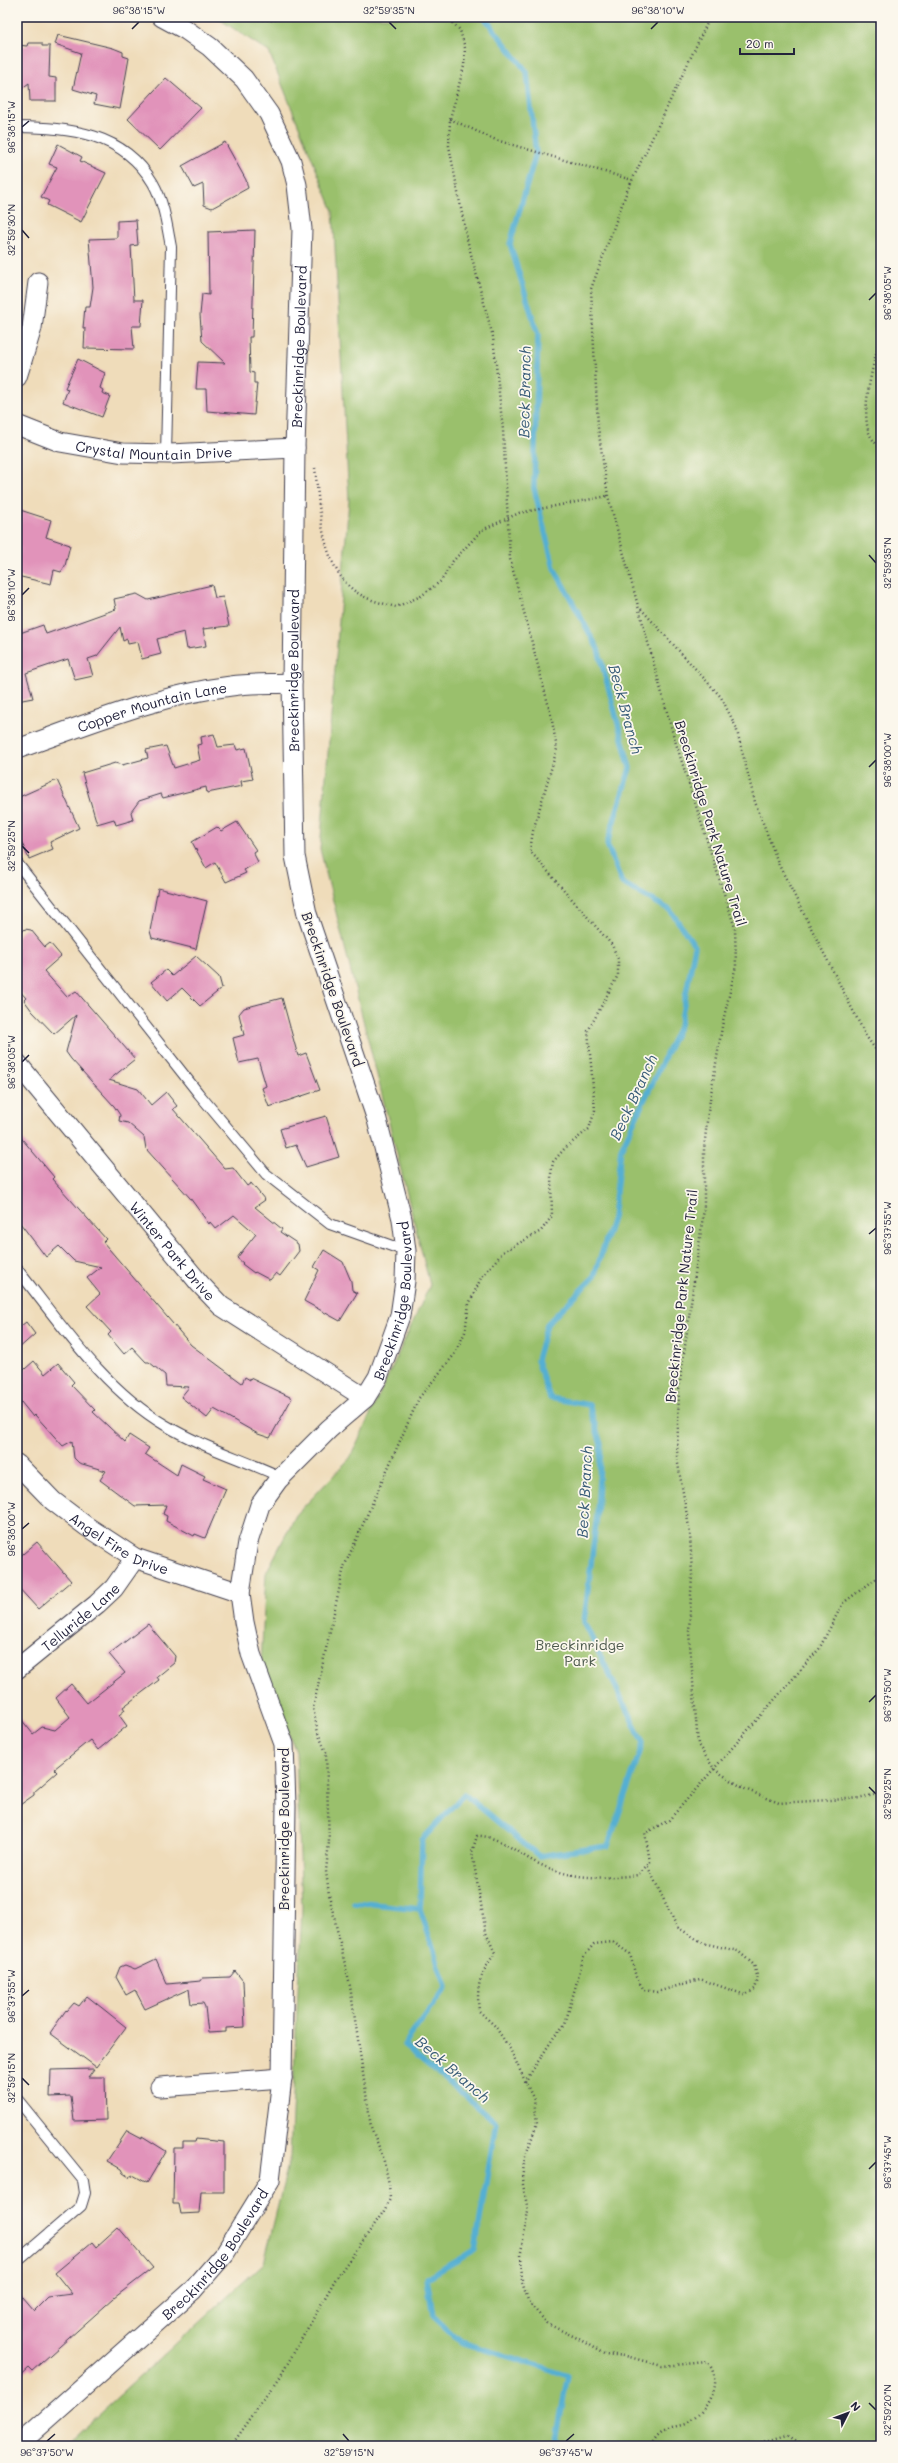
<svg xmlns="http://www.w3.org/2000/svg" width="898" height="2463" font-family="Mali,sans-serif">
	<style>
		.green { fill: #9ac06c; stroke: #5e7154 }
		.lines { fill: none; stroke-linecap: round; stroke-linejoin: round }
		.stream { stroke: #54afd2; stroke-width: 5.5 }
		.building { fill: #e193ba }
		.lane-casing { stroke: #413e4e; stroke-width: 12 }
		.street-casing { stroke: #413e4e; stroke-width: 21 }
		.path { stroke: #413e4e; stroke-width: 2.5; stroke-dasharray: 1 3; stroke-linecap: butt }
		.lane { stroke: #fff; stroke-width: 10 }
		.street { stroke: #fff; stroke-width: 19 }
		.ticks { fill: none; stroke: #22223b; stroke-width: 1.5 }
		.labels { text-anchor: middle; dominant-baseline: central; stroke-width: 3.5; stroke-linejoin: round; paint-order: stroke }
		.street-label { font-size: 14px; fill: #22223b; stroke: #fbf7ec }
		.park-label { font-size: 14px; fill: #4c594c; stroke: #fbf7ec }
		.water-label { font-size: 15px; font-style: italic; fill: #365a77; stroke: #fbf7ec }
		.neatline { fill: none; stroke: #22223b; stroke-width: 1.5 }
		.ticks-label { font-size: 10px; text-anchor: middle; fill: #22223b }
	</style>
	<rect width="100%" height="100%" fill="#fbf7ec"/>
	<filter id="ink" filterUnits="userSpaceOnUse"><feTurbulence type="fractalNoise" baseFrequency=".025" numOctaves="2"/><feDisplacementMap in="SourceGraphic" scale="8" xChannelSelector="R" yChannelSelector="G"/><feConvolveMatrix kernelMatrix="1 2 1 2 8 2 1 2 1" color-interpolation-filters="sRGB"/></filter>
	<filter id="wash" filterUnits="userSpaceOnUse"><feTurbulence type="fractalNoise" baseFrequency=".012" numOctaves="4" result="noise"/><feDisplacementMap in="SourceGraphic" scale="16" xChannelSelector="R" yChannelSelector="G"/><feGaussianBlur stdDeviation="0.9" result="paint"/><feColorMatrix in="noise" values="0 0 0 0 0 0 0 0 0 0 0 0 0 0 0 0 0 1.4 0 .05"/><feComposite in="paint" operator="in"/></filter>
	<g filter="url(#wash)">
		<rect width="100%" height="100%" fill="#efdcba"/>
		<polygon class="green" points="216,17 881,17 881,2446 64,2446 264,2263 290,2156 302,1908 296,1752 261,1664 266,1573 296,1515 350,1458 430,1285 320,849 349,500 333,211 269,52"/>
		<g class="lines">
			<g class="stream">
				<polyline points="484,17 527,72 536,153 510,244 538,335 534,488 554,568 598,649 630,768 607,844 622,883 670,910 695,946 680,1025 621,1149 613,1218 594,1277 547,1324 537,1360 550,1398 589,1405 601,1444 597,1515 584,1622 643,1743 608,1846 539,1856 464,1794 422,1840 420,1909 446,1987 404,2045 496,2122 475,2250 427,2278 433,2316 461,2342 568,2375 556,2441 564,2446"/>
				<polyline points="354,1902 420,1909"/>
			</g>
		</g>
		<g id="blocks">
			<g class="building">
				<polygon points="58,35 113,48 123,52 123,56 129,58 120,109 94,104 96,96 73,89 81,53 55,44"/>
				<polygon points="28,43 42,43 42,46 50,46 49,77 56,78 56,101 30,101 29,83 17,92 17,45 27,46"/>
				<polygon points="166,78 201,108 160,150 128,119"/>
				<polygon points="225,142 246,180 248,188 212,208 204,205 203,184 194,188 182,166"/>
				<polygon points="58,144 82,157 80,161 106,173 81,222 47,205 49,201 41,197 57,167 49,164"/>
				<polygon points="136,220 138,245 131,246 134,300 143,300 141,326 132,326 134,349 84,348 85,328 83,328 85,307 90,307 93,287 89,239 117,238 117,221"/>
				<polygon points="255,230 252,337 249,337 250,372 254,373 254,383 257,383 254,415 207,411 206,389 196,389 198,362 225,363 202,341 200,315 202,294 209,295 208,232"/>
				<polygon points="78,359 105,373 100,388 103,390 102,393 110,396 102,417 63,402 68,389 65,388"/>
				<polygon points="17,509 51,520 46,537 70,545 65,566 61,572 54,570 51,584 17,576"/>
				<polygon points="212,585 215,598 223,597 229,626 203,629 206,646 187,649 184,632 157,639 161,654 142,659 138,642 128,644 127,639 123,641 120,627 97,656 88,659 93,676 75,680 68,659 26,673 33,698 17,701 17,634 43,625 46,634 116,609 114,599 137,594 148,600"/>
				<polygon points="214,734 218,747 235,745 237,750 246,748 253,779 241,781 242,786 207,793 206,787 163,798 161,794 139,801 131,812 133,820 116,825 114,819 97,824 82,773 115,763 122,765 148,758 146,750 166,746 174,768 200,760 197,745 202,744 201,737"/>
				<polygon points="57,780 79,828 50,842 53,849 29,859 17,832 17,798"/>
				<polygon points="237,822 256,850 253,852 258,862 244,870 246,873 226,882 215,862 206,868 192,842 217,827 221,831"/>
				<polygon points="158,888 207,901 196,949 152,938 150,931"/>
				<polygon points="25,929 31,930 45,947 50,943 61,956 44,971 67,997 76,991 135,1059 109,1080 138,1089 151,1105 166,1092 177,1106 173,1109 225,1169 233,1168 247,1186 251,1183 265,1200 255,1207 282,1229 280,1232 298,1244 299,1251 280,1276 276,1273 270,1280 255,1272 254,1273 242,1264 243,1263 237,1258 256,1234 234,1215 216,1229 210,1222 209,1224 190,1198 146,1149 144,1137 128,1123 119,1121 120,1115 114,1106 71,1059 66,1052 76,1015 54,1034 32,1011 24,1000 26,998 17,988 17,936"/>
				<polygon points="196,956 219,977 222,988 200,1006 182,988 167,1001 151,982 166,970 172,976"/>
				<polygon points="282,998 298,1056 306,1053 320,1090 269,1107 262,1088 266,1086 258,1059 239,1063 233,1038 244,1035 239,1014 244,1008"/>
				<polygon points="326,1116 339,1157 306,1167 296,1145 286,1148 280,1129"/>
				<polygon points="17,1133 54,1177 52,1179 106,1239 103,1242 191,1345 242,1383 245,1377 250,1380 250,1378 292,1398 270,1438 258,1434 214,1409 207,1418 181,1397 189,1387 166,1386 165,1375 149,1362 146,1362 132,1347 124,1354 108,1335 111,1332 87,1306 100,1294 87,1278 101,1267 74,1261 59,1246 46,1257 17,1219"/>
				<polygon points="324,1250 343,1262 351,1281 352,1290 357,1293 340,1321 304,1301 319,1270 314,1267"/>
				<polygon points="26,1322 35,1334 17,1350 17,1329"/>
				<polygon points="34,1361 45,1374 58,1363 74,1382 71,1385 95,1410 93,1412 125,1442 129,1435 149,1448 145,1454 177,1475 181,1464 205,1476 203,1479 226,1489 205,1538 195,1534 194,1536 166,1521 167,1516 163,1514 166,1505 135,1506 100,1480 106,1471 79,1463 74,1458 72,1441 63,1446 35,1415 33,1417 17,1397 17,1376"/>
				<polygon points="37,1542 71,1581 38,1609 17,1586 17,1559"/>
				<polygon points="148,1624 175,1656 174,1663 157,1677 159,1680 123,1707 125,1710 119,1715 127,1726 98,1750 90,1740 54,1769 57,1772 34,1792 34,1795 17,1807 17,1714 33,1734 42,1727 55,1730 70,1717 56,1698 71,1684 87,1703 125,1673 109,1654"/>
				<polygon points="156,1959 167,1984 201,1981 203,1978 230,1977 235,1971 243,1981 245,2027 226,2028 226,2032 208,2033 205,2007 203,2003 191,2004 189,1989 145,2009 135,1990 126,1995 116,1977 120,1967 125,1965 135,1969"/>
				<polygon points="87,1996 126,2027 96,2067 50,2033 66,2010 67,2011 74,2003 79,2006"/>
				<polygon points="94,2069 88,2077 105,2077 106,2120 74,2121 71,2096 50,2097 51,2070"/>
				<polygon points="127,2131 142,2139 142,2136 166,2151 147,2183 133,2175 129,2177 123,2173 121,2169 107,2161"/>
				<polygon points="196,2139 224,2142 224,2192 201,2192 199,2213 181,2214 179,2204 173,2204 174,2148 183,2148 183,2142 195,2142"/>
				<polygon points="118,2227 153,2268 114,2298 32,2371 29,2368 17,2379 17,2291 34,2311 48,2297 72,2294 55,2273 92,2242 96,2247"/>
			</g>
		</g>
	</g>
	<g filter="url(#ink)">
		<use href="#blocks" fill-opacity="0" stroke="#413e4e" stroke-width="1"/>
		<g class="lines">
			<g class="lane-casing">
				<g id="lane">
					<path d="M17,127C70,128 123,132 153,183C164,202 167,226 171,247L166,454"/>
					<polyline points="17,863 199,1094 266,1174 330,1224 406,1251"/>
					<path d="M17,1269C61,1324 103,1388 165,1425C202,1447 242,1459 281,1477"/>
					<polyline points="17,2099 83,2180 85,2193 81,2206 17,2261"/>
				</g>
			</g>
			<g class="street-casing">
				<g id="street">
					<polyline points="17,377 32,328 38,282"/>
					<path id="s1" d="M17,425L60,442L123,453L170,454L295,448"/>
					<path id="s2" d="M17,749C86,725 157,695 231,686C251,683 271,684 292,683"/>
					<path id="s3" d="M17,1063L200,1284L221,1306L365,1398"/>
					<path id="s4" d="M17,1464L53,1501L86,1526L135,1558L240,1593"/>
					<path id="s5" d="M17,1669L97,1604L114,1588L135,1558"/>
					<polyline points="160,2087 282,2078"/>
					<path id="s6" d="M17,2446L192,2291L225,2253L270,2180L282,2078L286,1806L284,1744L251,1654L244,1622L240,1593L248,1542L260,1505L278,1480L329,1429L365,1398L378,1377L400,1316L405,1281L406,1251L402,1219L377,1120L307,914L295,856L292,683L295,448L302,229L297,185L291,161L269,114L244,79L210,47L186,30L162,17"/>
				</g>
			</g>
			<g class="path">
				<polyline points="235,17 272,20 296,17"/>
				<polyline points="710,17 627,191 591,289 598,427 608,496 673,734 735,928 736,966 723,1021 708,1112 704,1149 704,1209 679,1389 677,1458 690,1533 692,1575 689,1632 698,1745 715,1770 745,1789 779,1803 862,1798 881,1793"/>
				<polyline points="450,119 496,140 632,180"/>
				<path d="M881,334C875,359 859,412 870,435C872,440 878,445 881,450"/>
				<path d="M315,468C320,507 320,560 351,588C363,599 381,603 396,607L421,596L441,581L453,561L482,530L519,513L608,496"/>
				<polyline points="641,609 721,697 736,727 755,802 779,865 866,1036 881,1057"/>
				<polyline points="525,2082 554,2037 565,2024 584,1956 594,1944 613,1942 630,1954 636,1977 644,1990 657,1992 700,1979 745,1995 755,1989 758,1979 754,1965 738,1951 703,1943 677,1927 647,1865"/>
				<polyline points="231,2446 280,2377 335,2280 384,2211 390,2199 389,2184 383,2157 371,2127 350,1986 329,1895 326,1871 329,1842 326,1752 318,1733 313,1708 344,1567 419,1398 454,1355 465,1332 469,1304 481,1278 503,1252 541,1231 552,1216 551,1174 553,1162 565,1148 589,1129 595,1110 588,1031 618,975 618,959 612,945 530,851 533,831 557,749 551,715 510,559 503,430 493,337 467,239 449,146 450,119 464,66 465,48 460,30 447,17"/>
				<path d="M650,2446C653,2440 657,2433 663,2429C671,2425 682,2426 690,2421C708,2411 724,2379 707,2362L662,2366L626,2356L604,2354L577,2338L548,2324L529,2303L522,2282L521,2252L528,2211L522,2179L525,2157L537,2124L534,2100L510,2049L495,2026L479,2011C476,1984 480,1975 495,1953L486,1933L472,1852L477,1836C498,1835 517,1853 535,1862C570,1880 600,1879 638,1875L650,1862L645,1833L669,1820L819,1649L843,1603L881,1575"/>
				<polyline points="750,2446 787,2435 800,2443 801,2446"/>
			</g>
			<use href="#lane" class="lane"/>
			<use href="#street" class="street"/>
		</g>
	</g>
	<path class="ticks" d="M389,22L396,29M132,29L139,22M651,29L658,22M22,127L29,121M22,230L29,238M869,300L876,293M869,555L876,563M22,595L29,588M869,767L876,760M22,846L29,853M22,1062L29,1055M869,1234L876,1228M22,1529L29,1523M869,1702L876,1695M869,1787L876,1794M22,1996L29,1990M22,2078L29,2085M869,2169L876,2162M869,2403L876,2410M343,2434L349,2441M47,2441L55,2434M566,2441L574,2434"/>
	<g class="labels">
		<g class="street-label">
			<text stroke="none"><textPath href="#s6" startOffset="2281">Breckinridge Boulevard</textPath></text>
			<text stroke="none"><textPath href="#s1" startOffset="141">Crystal Mountain Drive</textPath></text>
			<text stroke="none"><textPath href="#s6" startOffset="1957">Breckinridge Boulevard</textPath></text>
			<text stroke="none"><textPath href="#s2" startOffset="142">Copper Mountain Lane</textPath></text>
			<text transform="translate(711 823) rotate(73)">Breckinridge Park Nature Trail</text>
			<text transform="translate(333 989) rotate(71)">Breckinridge Boulevard</text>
			<text stroke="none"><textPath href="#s3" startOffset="244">Winter Park Drive</textPath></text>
			<text transform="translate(681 1296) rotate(-84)">Breckinridge Park Nature Trail</text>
			<text stroke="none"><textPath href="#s6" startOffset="1309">Breckinridge Boulevard</textPath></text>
			<text stroke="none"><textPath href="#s4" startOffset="131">Angel Fire Drive</textPath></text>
			<text stroke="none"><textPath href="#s5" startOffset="82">Telluride Lane</textPath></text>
			<text transform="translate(283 1829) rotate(-90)">Breckinridge Boulevard</text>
			<text stroke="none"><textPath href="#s6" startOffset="277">Breckinridge Boulevard</textPath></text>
		</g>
		<g class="park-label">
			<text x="580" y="1644">Breckinridge<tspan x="580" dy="16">Park</tspan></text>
		</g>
		<g class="water-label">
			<text transform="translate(524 392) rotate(-89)">Beck Branch</text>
			<text transform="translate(626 709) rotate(75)">Beck Branch</text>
			<text transform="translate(633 1097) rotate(-65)">Beck Branch</text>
			<text transform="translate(584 1492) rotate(-87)">Beck Branch</text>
			<text transform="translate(453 2069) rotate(41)">Beck Branch</text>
		</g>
	</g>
	<rect width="898" height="2463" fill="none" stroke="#fbf7ec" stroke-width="44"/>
	<g transform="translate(848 2413) rotate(48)" stroke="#fbf7ec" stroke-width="3" paint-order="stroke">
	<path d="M0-3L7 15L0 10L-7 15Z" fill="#22223b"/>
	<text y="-6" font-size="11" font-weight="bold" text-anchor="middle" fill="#22223b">N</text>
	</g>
	<path d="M740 48v6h54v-6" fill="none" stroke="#22223b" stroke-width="2"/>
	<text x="746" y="48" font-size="12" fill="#22223b" stroke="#fbf7ec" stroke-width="3" paint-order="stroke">20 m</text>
	<rect x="22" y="22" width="854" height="2419" class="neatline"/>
	<g class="ticks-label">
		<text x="139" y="14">96°38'15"W</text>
		<text x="389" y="14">32°59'35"N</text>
		<text x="658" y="14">96°38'10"W</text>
		<text transform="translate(11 127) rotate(-90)" y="4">96°38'15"W</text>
		<text transform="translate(11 230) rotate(-90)" y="4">32°59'30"N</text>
		<text transform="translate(887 293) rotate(-90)" y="4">96°38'05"W</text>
		<text transform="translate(887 563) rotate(-90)" y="4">32°59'35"N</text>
		<text transform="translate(11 595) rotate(-90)" y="4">96°38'10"W</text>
		<text transform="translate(887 760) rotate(-90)" y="4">96°38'00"W</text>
		<text transform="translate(11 846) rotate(-90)" y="4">32°59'25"N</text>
		<text transform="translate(11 1062) rotate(-90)" y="4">96°38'05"W</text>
		<text transform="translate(887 1228) rotate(-90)" y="4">96°37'55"W</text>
		<text transform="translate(11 1529) rotate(-90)" y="4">96°38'00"W</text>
		<text transform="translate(887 1695) rotate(-90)" y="4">96°37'50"W</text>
		<text transform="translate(887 1794) rotate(-90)" y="4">32°59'25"N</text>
		<text transform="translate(11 1996) rotate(-90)" y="4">96°37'55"W</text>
		<text transform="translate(11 2078) rotate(-90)" y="4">32°59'15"N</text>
		<text transform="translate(887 2162) rotate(-90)" y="4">96°37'45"W</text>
		<text transform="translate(887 2410) rotate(-90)" y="4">32°59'20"N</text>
		<text x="47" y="2456">96°37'50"W</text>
		<text x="349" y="2456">32°59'15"N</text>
		<text x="566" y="2456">96°37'45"W</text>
	</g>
</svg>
